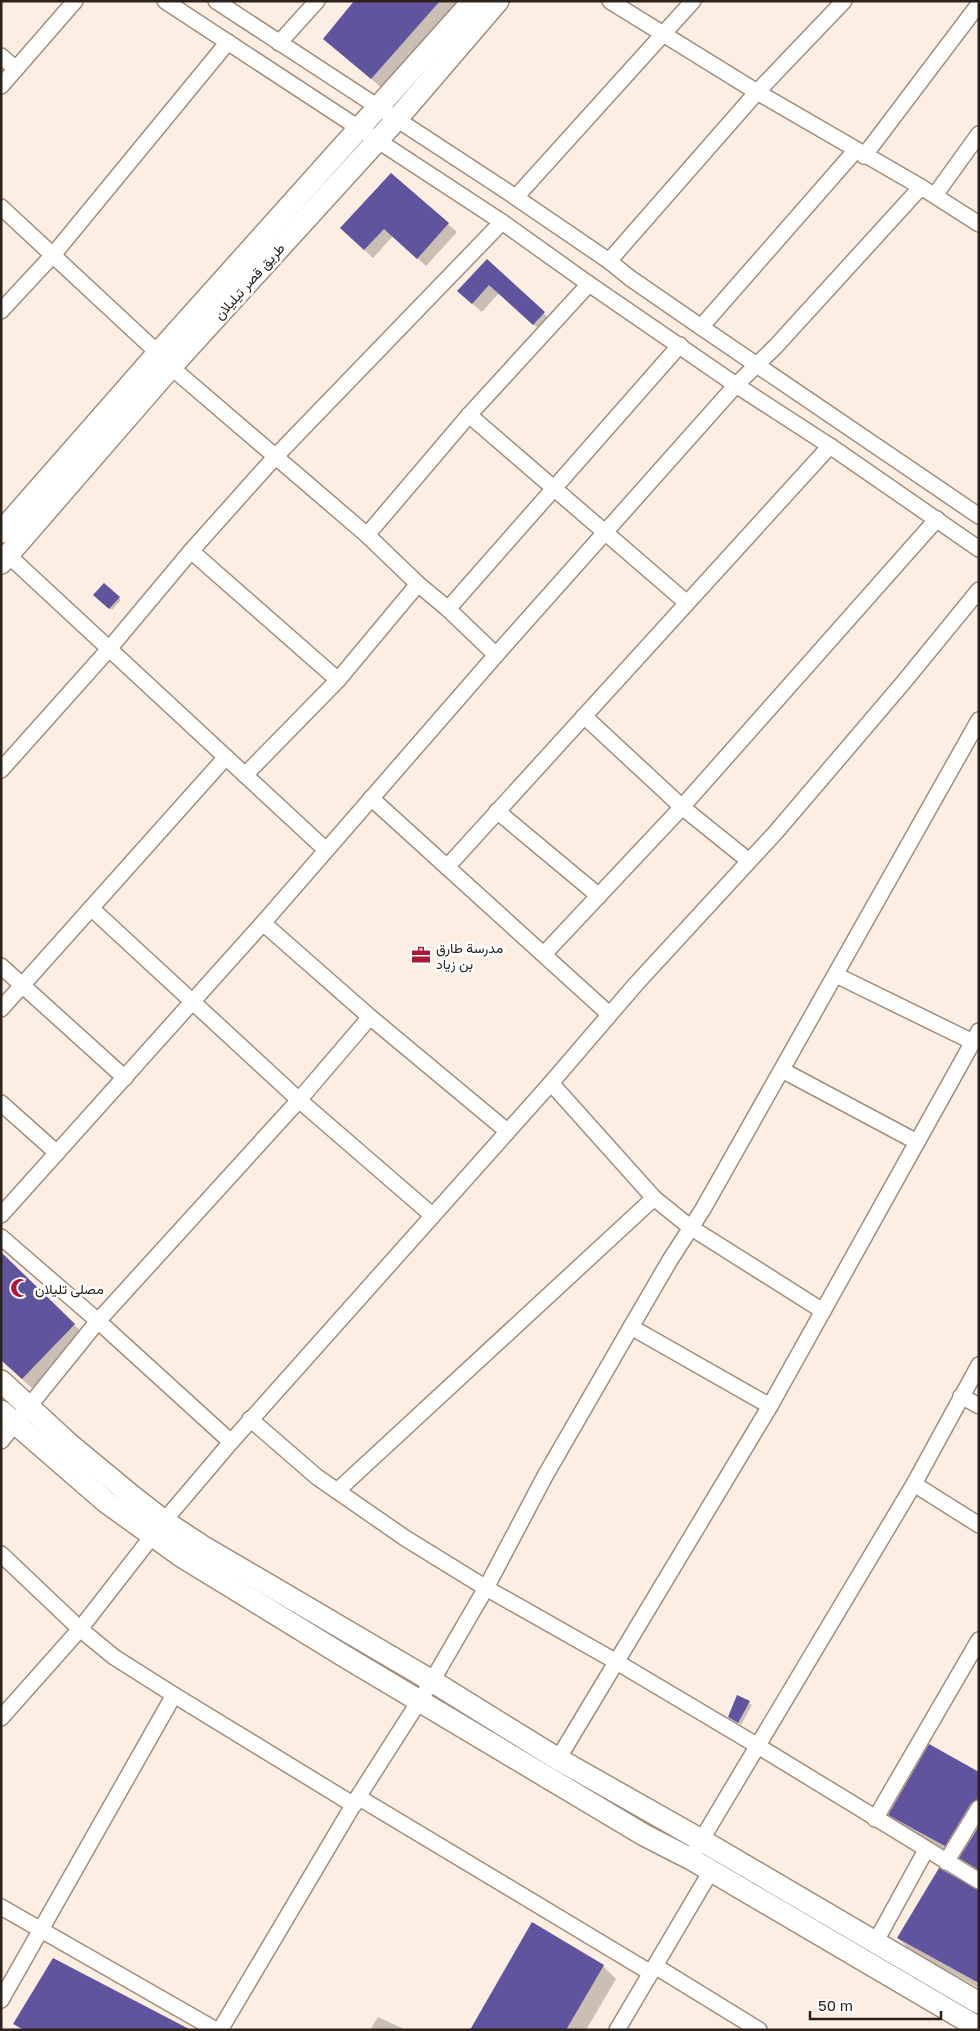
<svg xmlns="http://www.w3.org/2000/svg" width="980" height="2031" font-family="'Golos Text',Vazirmatn,sans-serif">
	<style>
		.shadow { fill: #0003 }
		.building { fill: #5f549d }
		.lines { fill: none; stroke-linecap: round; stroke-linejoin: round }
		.minor-casing { stroke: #a38d7c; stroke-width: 18 }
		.secondary-casing { stroke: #a38d7c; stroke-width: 24 }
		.minor { stroke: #fff; stroke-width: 15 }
		.secondary { stroke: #fff; stroke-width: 21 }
		.labels { text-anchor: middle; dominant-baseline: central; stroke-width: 5; stroke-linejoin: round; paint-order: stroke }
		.street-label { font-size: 14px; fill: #2a221b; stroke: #fff }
		.poi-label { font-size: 14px; fill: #2a221b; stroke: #fff; text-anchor: start }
	</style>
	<rect width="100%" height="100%" fill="#fdeee3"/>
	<g class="shadow">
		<polygon points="356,1 463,1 384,90 325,39"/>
		<polygon points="391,175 457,232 426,266 393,236 373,258 350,237"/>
		<polygon points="487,261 553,322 543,333 499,293 482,312 468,300"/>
		<polygon points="104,584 121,600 112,610 95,595"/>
		<polygon points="1,1253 87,1337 35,1391 1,1360"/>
		<polygon points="738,1697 752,1705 741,1725 729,1717"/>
		<polygon points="979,1774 979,1824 958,1858 903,1827 890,1814"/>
		<polygon points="979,1829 979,1874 961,1858"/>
		<polygon points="979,1891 979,1988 911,1951 898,1938"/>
		<polygon points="603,1966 616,1979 586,2030 472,2030"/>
		<polygon points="378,2017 406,2030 370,2030"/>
	</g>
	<g class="building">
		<polygon points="354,1 440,1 371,79 323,39"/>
		<polygon points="391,173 449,223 417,259 384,229 364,250 340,228"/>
		<polygon points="487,259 545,312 533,325 489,285 472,304 457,291"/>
		<polygon points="104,583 120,597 109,609 93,595"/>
		<polygon points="1,1252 75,1324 22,1379 1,1360"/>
		<polygon points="737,1695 750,1701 738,1723 728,1717"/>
		<polygon points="929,1744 979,1772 979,1799 971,1803 945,1846 888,1815"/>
		<polygon points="979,1826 979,1870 959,1858"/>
		<polygon points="939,1868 979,1890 979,1983 897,1938"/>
		<polygon points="532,1922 604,1965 566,2030 470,2030"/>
		<polygon points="53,1958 191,2030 24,2030 13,2024"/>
	</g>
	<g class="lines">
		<g class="minor-casing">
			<g id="minor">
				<polyline points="165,1 502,222 589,284 736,385 830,446 979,549"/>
				<polyline points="216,1 505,190 609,261 630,278 701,327 979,516"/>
				<polyline points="610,1 757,92 921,187 979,224"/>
				<polyline points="279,43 317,1"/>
				<polyline points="1,56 16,69"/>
				<polyline points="1,86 75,1"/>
				<polyline points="864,156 979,4"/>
				<polyline points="935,195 979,134"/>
				<polyline points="516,197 693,1"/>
				<polyline points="1,207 158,353"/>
				<polyline points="609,261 757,92 844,1"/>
				<polyline points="1,311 53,255 228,42"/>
				<polyline points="701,327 856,150"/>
				<polyline points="171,367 367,535 418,584 448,609 496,655"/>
				<polyline points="469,415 687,603"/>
				<polyline points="367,535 469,415 589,284"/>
				<polyline points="191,551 338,680"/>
				<polyline points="8,555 326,850"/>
				<polyline points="448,609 680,345"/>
				<polyline points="584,716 682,807 749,861"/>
				<polyline points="1,770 109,649 191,551 276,456 502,222"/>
				<polyline points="245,775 338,680 418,584"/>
				<polyline points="371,798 609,1014"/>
				<polyline points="497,811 599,896"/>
				<polyline points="447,867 830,446"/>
				<polyline points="91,908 299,1100 432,1215"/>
				<polyline points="263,923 370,1017 507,1131"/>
				<polyline points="544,954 682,807 937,519"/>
				<polyline points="1,966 125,1078"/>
				<polyline points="836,975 973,1042"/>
				<polyline points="1,1009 226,757"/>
				<polyline points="782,1070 917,1142"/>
				<polyline points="551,1083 654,1198 690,1227 823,1311"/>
				<polyline points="1,1103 57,1153"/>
				<polyline points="1,1215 263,923 496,655 736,385 776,346 921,187"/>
				<polyline points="1,1237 98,1321 231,1442"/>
				<polyline points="631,1327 770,1406"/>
				<polyline points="961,1396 979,1406"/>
				<polyline points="250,1419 317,1477 405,1538 486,1588 615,1661 758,1746 979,1881"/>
				<polyline points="1,1441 98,1321 299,1100 370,1017"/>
				<polyline points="914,1484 979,1525"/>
				<polyline points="337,1491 654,1198"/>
				<polyline points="1,1554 80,1629 114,1657 174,1695 354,1805"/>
				<polyline points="1,1718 80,1629 164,1521 231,1442 551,1083 636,984 776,832 903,683 979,590"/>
				<polyline points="558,1759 770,1406 979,1031"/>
				<polyline points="358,1797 651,1973"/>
				<polyline points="875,1819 979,1640"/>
				<polyline points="696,1849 914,1484 979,1365"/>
				<polyline points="946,1862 979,1808"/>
				<polyline points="1,1907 216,2030"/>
				<polyline points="875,1943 926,1850"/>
				<polyline points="655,1966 759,2030"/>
				<polyline points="1,2000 174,1695"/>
				<polyline points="220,2030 358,1797 432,1681 486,1588 545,1476 631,1327 670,1260 703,1209 979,720"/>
				<polyline points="617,2030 711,1871"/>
			</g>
		</g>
		<g class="secondary-casing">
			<g id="secondary">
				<polyline points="1,532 158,353 473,1"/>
				<polyline points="1,563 171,367 396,120 498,1"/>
				<polyline points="1,1381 68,1443 132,1496 164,1521 202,1546 432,1681 558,1759 701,1840 979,2003"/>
				<polyline points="1,1411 106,1502 181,1556 344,1656 644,1835 691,1859 979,2028"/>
			</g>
		</g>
		<use href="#minor" class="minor"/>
		<use href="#secondary" class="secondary"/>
	</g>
	<defs>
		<g id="office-bare" transform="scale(1.5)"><path d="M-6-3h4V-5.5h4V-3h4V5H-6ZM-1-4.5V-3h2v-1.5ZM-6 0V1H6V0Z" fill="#ad1837" stroke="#fff" stroke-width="2.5" paint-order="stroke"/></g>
		<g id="mosque-bare" transform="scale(1.5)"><path d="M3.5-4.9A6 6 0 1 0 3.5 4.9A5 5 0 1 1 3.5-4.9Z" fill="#ad1837" stroke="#fff" stroke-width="2.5" paint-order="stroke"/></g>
	</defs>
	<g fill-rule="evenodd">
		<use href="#office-bare" x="421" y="955"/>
		<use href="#mosque-bare" x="20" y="1288"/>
	</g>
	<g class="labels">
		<g class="street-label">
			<text transform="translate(249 281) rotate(-48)">طريق قصر تيليلان</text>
		</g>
		<g class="poi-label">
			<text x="436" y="947">مدرسة طارق<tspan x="436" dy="16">بن زياد</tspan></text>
			<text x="35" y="1288">مصلى تليلان</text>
		</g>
	</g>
	<rect width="980" height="2031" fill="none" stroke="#2a221b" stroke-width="5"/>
	<path d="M810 2011v8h131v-8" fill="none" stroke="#2a221b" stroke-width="2.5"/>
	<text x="818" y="2011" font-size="15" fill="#2a221b" stroke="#ffffff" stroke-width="4" paint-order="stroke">50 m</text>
</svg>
